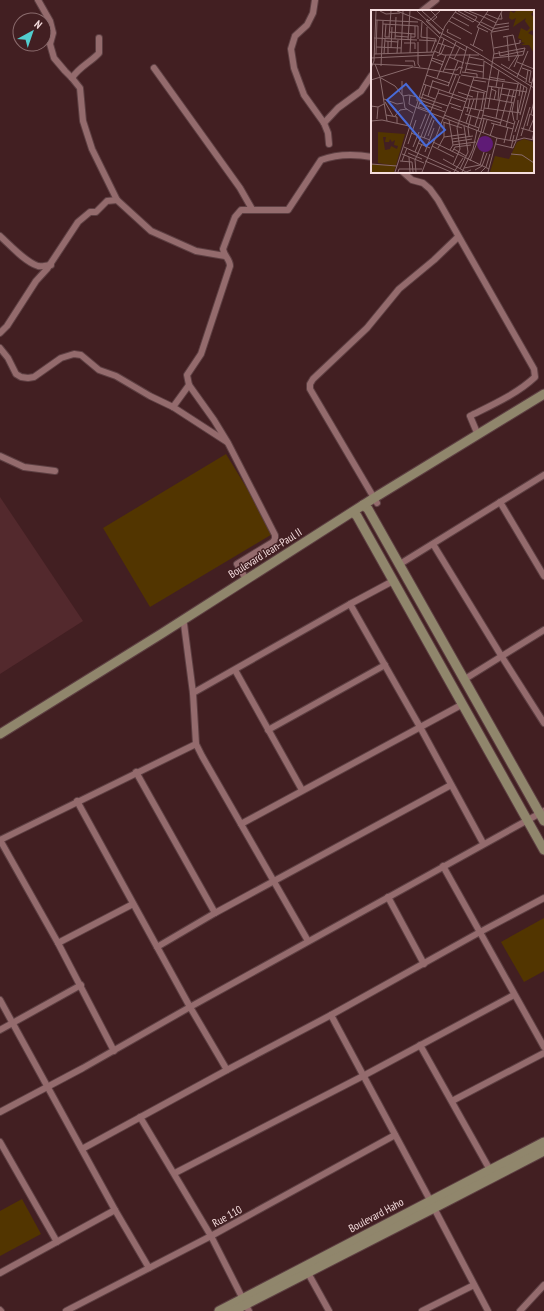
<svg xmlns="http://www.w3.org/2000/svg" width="544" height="1311" font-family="'PT Sans Narrow',sans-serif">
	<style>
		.built { fill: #53292d }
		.green { fill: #523500 }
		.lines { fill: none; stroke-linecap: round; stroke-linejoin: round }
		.street-casing { stroke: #5d3f42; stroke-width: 8 }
		.secondary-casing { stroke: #5d3f42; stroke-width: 11 }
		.street { stroke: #946b6d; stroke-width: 6 }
		.secondary { stroke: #90866c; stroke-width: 9 }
		.labels { text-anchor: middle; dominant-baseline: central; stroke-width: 3; stroke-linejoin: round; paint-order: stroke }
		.street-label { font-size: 11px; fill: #f5ddde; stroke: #421f22 }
		.inset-road { fill: none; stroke: #8a6b6d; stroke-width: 1 }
		.view { fill: #486bd9; fill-opacity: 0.15; stroke: #486bd9; stroke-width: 2 }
		.inset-edge { fill: none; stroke: #f5ddde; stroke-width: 2 }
	</style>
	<rect width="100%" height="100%" fill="#421f22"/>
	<polygon class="built" points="0,497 83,621 0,674"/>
	<g class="green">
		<polygon points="226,454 274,533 150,607 103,528"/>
		<polygon points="544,918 544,971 524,982 501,942"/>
		<polygon points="22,1199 41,1234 0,1256 0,1211"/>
	</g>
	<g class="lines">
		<g class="street-casing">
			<g id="street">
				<polyline points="38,0 50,21 53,33 50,44 54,58 65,71 72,78 80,88 83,121 92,149 117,200 151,231 196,251 225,256"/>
				<polyline points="315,0 313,13 307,25 295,36 291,49 294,68 304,95 324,123 328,133 329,144"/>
				<polyline points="422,11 436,0"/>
				<polyline points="154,68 240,188 252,209"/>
				<path d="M72,78C79,67 91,62 99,53V38"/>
				<polyline points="324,123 338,108 361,91 372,75"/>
				<path d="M403,172L412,180L423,183L430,189L438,200L534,369L535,377C517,394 492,405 470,416L478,435"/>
				<path d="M0,236C10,245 25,262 38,266C42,267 47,265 51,265"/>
				<polyline points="0,333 7,326 36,281 47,269 78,222 90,212 96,212 107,201 117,200"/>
				<polyline points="0,348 8,358 16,374 21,377 28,378 34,377 61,358 74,354 81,355 99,370 116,376 150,396 173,407 227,442"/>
				<polyline points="173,407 189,385"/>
				<polyline points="0,456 24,467 55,471"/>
				<polyline points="500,502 544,576"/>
				<polyline points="377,503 310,389 310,384 313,379 367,328 399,289 434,260 458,237"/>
				<polyline points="433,544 502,657 544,723"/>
				<polyline points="400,564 544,475"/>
				<path d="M246,579L237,564L273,542L275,539V535L228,443L214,420L189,385L187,375L201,354L230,266C230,259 224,256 223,249L235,217L241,210H288L321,160C337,154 355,154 372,157"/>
				<polyline points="350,604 420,727 483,843"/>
				<polyline points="184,624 193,693 196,744 202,756 308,941"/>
				<polyline points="235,670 302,790"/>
				<polyline points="465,679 544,630"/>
				<polyline points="193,693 350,604 393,581"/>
				<polyline points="268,730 385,665"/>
				<polyline points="136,772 215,913"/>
				<polyline points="77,801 190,1007 227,1070"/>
				<polyline points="241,824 463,704"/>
				<polyline points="0,840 58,943 114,1051"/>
				<polyline points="0,840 196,744"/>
				<polyline points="443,866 544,1047"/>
				<polyline points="388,897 424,964"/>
				<polyline points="58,943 133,904"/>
				<polyline points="157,947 215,913 451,785"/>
				<polyline points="0,1000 115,1210 149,1268"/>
				<polyline points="331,1015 430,1200"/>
				<polyline points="0,1030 81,985"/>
				<polyline points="420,1045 490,1170"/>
				<polyline points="452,1101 544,1053"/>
				<polyline points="0,1112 83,1068 190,1007 544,811"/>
				<polyline points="140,1117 211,1236 249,1311"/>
				<polyline points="0,1142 57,1242"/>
				<polyline points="82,1149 227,1070 331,1015 480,932 544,898"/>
				<polyline points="175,1173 363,1076 514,995"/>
				<polyline points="434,1208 488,1311"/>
				<polyline points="0,1273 115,1210"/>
				<polyline points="308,1273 329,1311"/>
				<polyline points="0,1310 1,1311"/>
				<polyline points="66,1311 211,1236 395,1135"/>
				<polyline points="422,1311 474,1285"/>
				<polyline points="520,1311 544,1285"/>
			</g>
		</g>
		<g class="secondary-casing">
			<g id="secondary">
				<polyline points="363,505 368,509 544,821"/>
				<polyline points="353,512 357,516 544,850"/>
				<polyline points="0,734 161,634 374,498 544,394"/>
				<polyline points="219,1311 544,1142"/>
				<polyline points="233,1311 434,1208 544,1151"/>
			</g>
		</g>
		<use href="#street" class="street"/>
		<use href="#secondary" class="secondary"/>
	</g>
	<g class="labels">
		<g class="street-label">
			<text transform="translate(265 553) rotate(-32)">Boulevard Jean-Paul II</text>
			<text transform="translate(376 1215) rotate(-28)">Boulevard Haho</text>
			<text transform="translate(227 1216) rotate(-29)">Rue 110</text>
		</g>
	</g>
	<g transform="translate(371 10)">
		<rect width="163" height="163" fill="#421f22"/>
		<path d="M139,1L143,3L145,1H163L160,4L163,8V23L161,20L157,23L163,26V43L158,35H150L154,33L150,32L151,30L147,28L150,18L156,21L159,18L154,11L155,8L142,17L145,8L141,10L138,8ZM7,122L34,124L23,162H0V154L20,155L7,153ZM12,127H15L14,132H18L19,129L21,132L24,130L23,135L27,136L26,139L20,136L19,139L14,140ZM153,129L163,132V162H119L124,146L138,149L146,132Z" fill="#523500" fill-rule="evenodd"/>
		<path d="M106 134a8 8 0 1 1 16 0a8 8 0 1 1-16 0Z" fill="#5f1b76"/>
		<path class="inset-road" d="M9,1L15,4L29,3M26,1L51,11L69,28M46,1L68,22L100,39L163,78M51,1L72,20M60,1L66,7L61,11M87,1L109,13M93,1L106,7L104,10M98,1L113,7M117,1L106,17L117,22M84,2L102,12L104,10M115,4L127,9H131L130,3M81,7L98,16M113,7L125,13M56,9L58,11L69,1M4,10L47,12M55,11L69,24M78,11L101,24M51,12L50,27L65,29L60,42M110,12L122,18M12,14L47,16M15,14L14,27H19M108,14L121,21M124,15L138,13M77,19L76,22L90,29M122,19L138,16M18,22L44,24M121,22L138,19M24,26L37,27M136,26L138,51M18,27L20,1M40,27H44V16M70,27L95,41M132,27L142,25L147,45M3,28L46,30M24,29L25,7M47,29V16M37,30L39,1M48,30L66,31M14,31L27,32M47,32V54L49,57M33,33H44V39M67,33L82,38M99,34L112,41M102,36L108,18M5,37L30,38M20,38L21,17M123,38L149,33V30M63,41L73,45H108M128,41L129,46L153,41M56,42V17M26,43L27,30M30,43L32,1M39,43L40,23M68,43L73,29M3,44L63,42M5,44L6,10M13,44L14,29M17,44V31M66,46L70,44L74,35M78,47L93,53M98,47L113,50M0,48L62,45M61,48L73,52M122,48L152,45L154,38L123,44M83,49L89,37M60,50L72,55M34,51H43L44,56M113,51L156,78L149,105M146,52L163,59M94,53L113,56M0,54L42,56M4,54L9,67L16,111M130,54L155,69M10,56L12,11M143,57L148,45M0,58L3,51L5,1M138,58L146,46M151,58L160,61L158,72L161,73M57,59L88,65M73,59L86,60L88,57L92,58M95,59L112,62M72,62L85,32M91,62L106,64V68M94,62L99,44M89,64L96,36M55,65L79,73M90,65L148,74M118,67L134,70M146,67L157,41M10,68L24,76L32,86M66,68L75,45M112,69L113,51M0,70L42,57L57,59M102,70L115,72M31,71V85M62,71L78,76M87,72L116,82M155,72L157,60M52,74L96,89H115M77,76L87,51M117,76L156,82M125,77L128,60M120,79L125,81L123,90M99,80L114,83M87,82L102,87M67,83L80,87M78,83L85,65M51,84L64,89M130,84L145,87M39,85L38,94L44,97M57,86L62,70M148,86L150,74M49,87L77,96M80,87L95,92M115,88L143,93M13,89L26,94L32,93M49,90L71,98M127,90L128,78M14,92L22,106M140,92L143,80M48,93L74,102M78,93L90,97M0,96L7,97L13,94M44,97L126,128L142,131L153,128L163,130M48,97L60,101M80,97L92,101M93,97L113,101M47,98L55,75M113,98L150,103M117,99L121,76M104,100L107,82M110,100L113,83M96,102L99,89M42,103L34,98L32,86L38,85L46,87V91M147,103L153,76M94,104L111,109M160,104L163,91M15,105L26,107V113M73,105L108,118M112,105L131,110M24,106L29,100L36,99M111,108L130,113M125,108L132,73M6,109L7,97M78,110L82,135L79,140M131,110L143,114M146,110L147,90M0,111L11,110L38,116M143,111L141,101L147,74M72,112L91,118M95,113L103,89M120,113L142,119M129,115L139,79M104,116L109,100M156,116L159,104L163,106M135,117L141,93M150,118L163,122L161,130M49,119L55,104M158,120L163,108M107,121L112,104L123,43L120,23L131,1M110,122L113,109M144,122L148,110M40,123L59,130M112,123L116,110M57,126L63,110M98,126L97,118L100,106M119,126L123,114M150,126L159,97M73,127L94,124M53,128L62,105M81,129L102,126M139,130L144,111M145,130L163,65M62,132L118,159M81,132L101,129M47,133L59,138M133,133L137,117M37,134L45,110M125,134L142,138L145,131M82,135L105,132M61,136L83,147M33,137L88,162M42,137L48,122M67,138L73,127V113M140,138L143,125M83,139L95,146M44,142L68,80M54,142L63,118M81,142L84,137L100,135M37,143L51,149M31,144L53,153M140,144L151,145L163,153M38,147L39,162M72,149L95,162L100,160M29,151L41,152L42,162M31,151L36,138M54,151L80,162M99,151L110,122M0,154L26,156M82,155L89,139L86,118L103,67M93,158L109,155L113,142M89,159L97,142L93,116M104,160L111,156L116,143M24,162L62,45L74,16L85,1M27,162L28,159H51M45,162L44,150L51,134M51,162L89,66M83,162L92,148M91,162L102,139L106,120M110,162L115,157L119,144M117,162L126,128"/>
		<path class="view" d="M35,74L74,120L55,136L16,90Z"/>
		<rect width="163" height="163" class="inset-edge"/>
	</g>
	<g transform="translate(32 32) rotate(40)"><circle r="19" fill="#421f22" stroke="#8a6b6d"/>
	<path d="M0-3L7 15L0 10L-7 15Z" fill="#52cdce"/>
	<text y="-6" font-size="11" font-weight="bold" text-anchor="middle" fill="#f5ddde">N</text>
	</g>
</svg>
